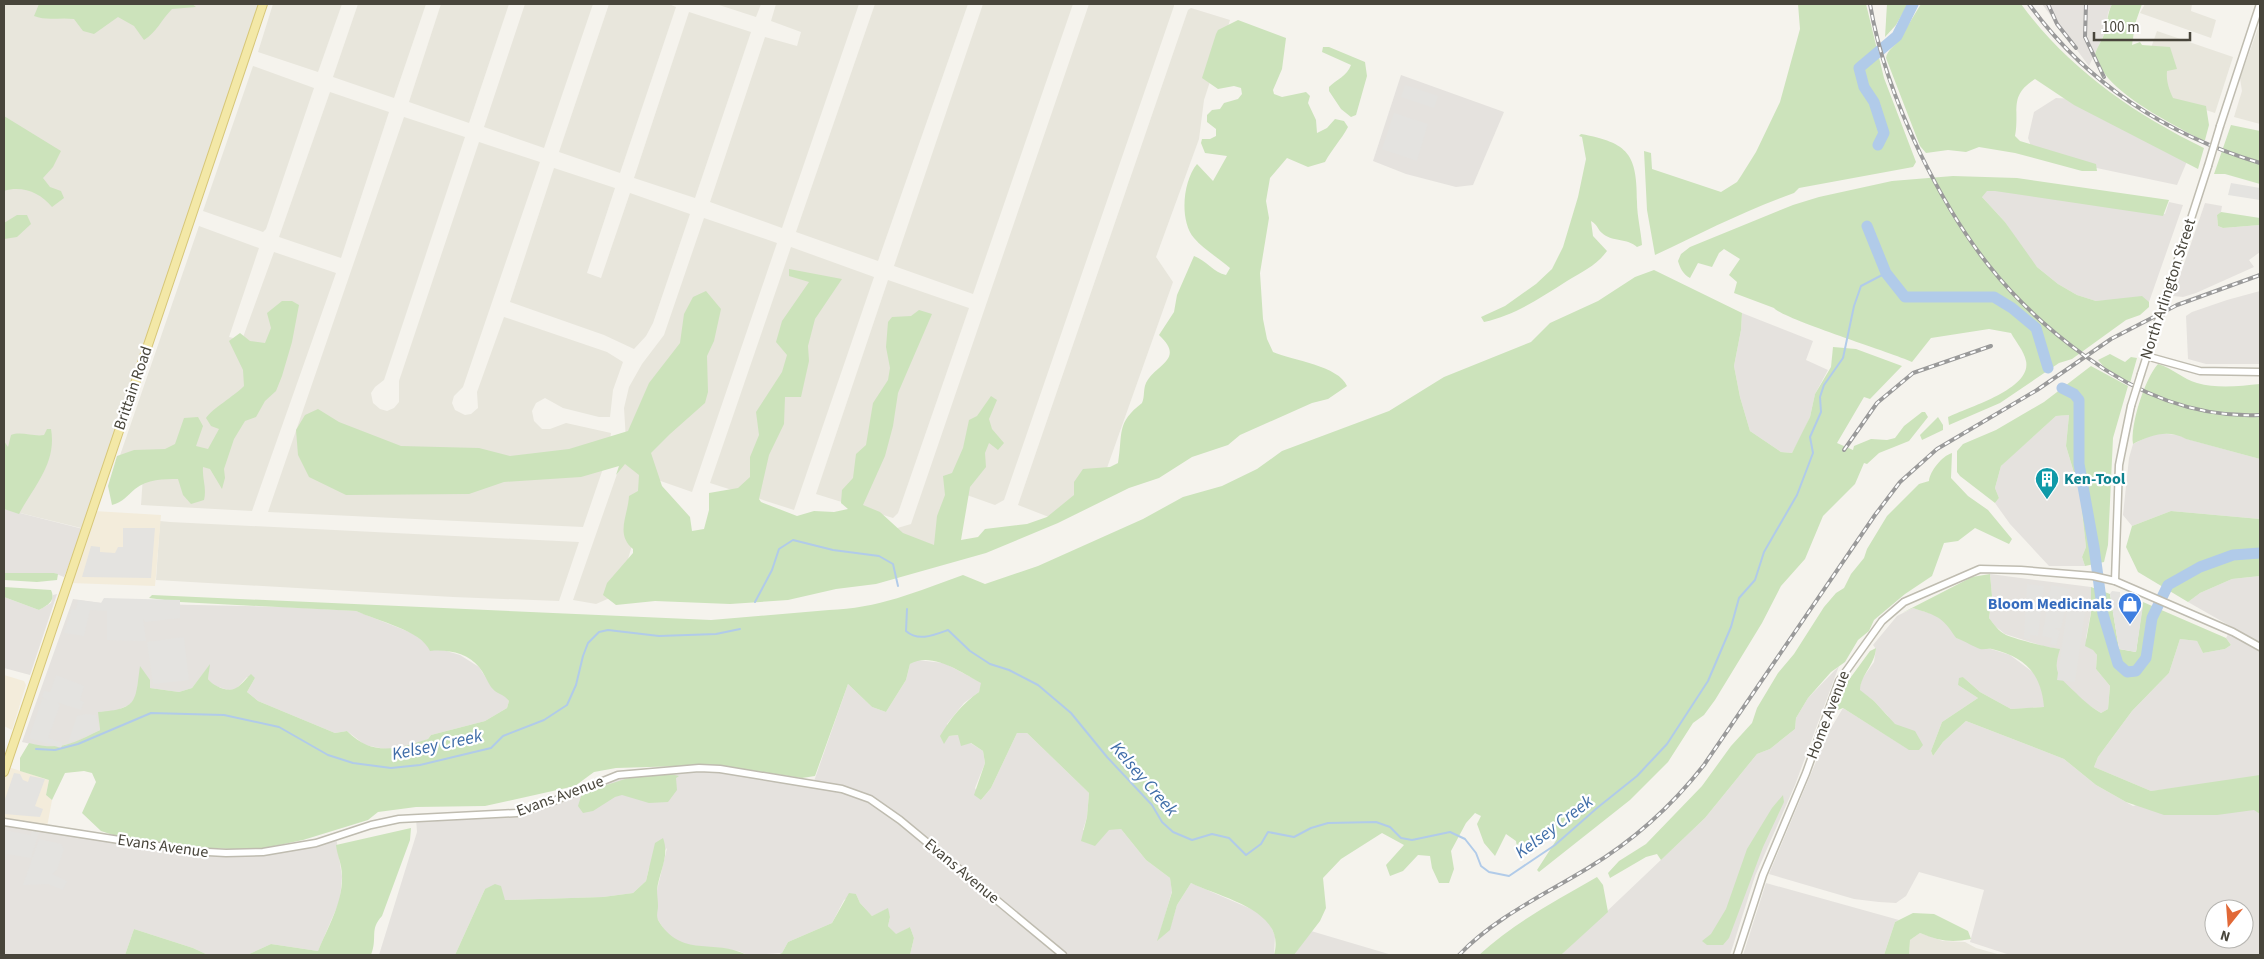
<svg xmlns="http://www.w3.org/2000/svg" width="2264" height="959" font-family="'Source Sans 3',sans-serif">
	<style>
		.residential { fill: #e8e6dc }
		.commercial { fill: #f3ecdb }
		.industrial { fill: #e5e2de; fill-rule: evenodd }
		.green { fill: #cce3bb }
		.parking { fill: #e4e3e0 }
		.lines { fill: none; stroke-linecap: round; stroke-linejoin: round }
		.stream { stroke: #b1cbe9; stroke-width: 2 }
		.river { stroke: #b1cbe9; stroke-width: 11 }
		.minor-casing { stroke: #bfbcb0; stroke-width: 9 }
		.major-casing { stroke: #d7c779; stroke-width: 10 }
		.minor { stroke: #fff; stroke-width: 6 }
		.major { stroke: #f3e8a7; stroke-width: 8 }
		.rail-casing { stroke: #9a9a9a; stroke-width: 4 }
		.rail { stroke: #fff; stroke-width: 2; stroke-dasharray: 5.5; stroke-linecap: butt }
		.minor-bridge-casing { stroke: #bfbcb0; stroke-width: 9; stroke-linecap: butt }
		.minor-bridge { stroke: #fff; stroke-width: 6 }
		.labels { text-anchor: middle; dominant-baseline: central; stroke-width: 4.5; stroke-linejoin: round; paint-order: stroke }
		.street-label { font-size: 16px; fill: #48453b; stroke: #fff }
		.culture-label { font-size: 16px; font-weight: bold; fill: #0d838f; stroke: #fff; text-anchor: start }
		.shop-label { font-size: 16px; font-weight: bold; fill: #366cbe; stroke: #fff; text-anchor: end }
		.water-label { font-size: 18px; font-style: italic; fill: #406ea9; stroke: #fff }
	</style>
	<rect width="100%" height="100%" fill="#f5f3ed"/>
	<g class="residential">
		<polygon points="4,4 263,4 85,529 4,509"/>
		<polygon points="273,4 342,4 318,72 258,52"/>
		<polygon points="358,4 426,4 394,98 333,77"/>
		<polygon points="441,4 509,4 469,123 409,102"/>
		<polygon points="525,4 593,4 544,148 484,127"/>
		<polygon points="609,4 669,4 676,7 620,173 559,152"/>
		<polygon points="716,4 761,4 756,17"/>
		<polygon points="776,4 859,4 782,228 710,202 765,37 797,46 801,32 771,21"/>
		<polygon points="875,4 968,4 878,261 796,232"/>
		<polygon points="983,4 1073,4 973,294 894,266"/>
		<polygon points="1089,4 1174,4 1174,6 1004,500 995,505 964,494 933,554 894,529 911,524"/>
		<polygon points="2145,4 2192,4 2191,11 2216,20 2211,38 2140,13"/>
		<polygon points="1191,8 1230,20 1204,100 1199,139 1156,257 1173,282 1102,482 1054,519 1018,505 1188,10"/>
		<polygon points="689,12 751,32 695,198 634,178"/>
		<polygon points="2260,23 2260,124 2234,117 2242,91 2240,78"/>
		<polygon points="2157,31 2233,57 2215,113 2169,98 2141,76"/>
		<polygon points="253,66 314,88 266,229 263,232 203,211"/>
		<polygon points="330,92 389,112 341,258 279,237"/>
		<polygon points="404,117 465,137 384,380 375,387 371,393 373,403 380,409 387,411 394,408 399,402 399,381 479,142 540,162 463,387 454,396 452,403 455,410 465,415 471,414 478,408 477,392 504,317 607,352 623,362 613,390 610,417 599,417 563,408 545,398 536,403 532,411 534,421 542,429 550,429 566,423 611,433 608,454 583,527 268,512"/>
		<polygon points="554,168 615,188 587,273 601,278 630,193 690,214 653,323 646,336 634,349 604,335 510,302"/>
		<polygon points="704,218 777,243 692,492 652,478 628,559 612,597 596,604 573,600 623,457 626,440 624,408 629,387 642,364 664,335"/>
		<polygon points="199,226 259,248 229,337 242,340 274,252 336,273 252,511 141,505 143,476 116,467"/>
		<polygon points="791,247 874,277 794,510 710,483"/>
		<polygon points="888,280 969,308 898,513 893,518 816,494"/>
		<polygon points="160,521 170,522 579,542 559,601 453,597 156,580"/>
		<polygon points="1920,933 1943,941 1965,942 1976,948 2001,955 1909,955 1910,940"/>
	</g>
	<g class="commercial">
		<polygon points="94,511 161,515 155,586 70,583"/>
		<polygon points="4,675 24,681 26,685 12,730 4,726"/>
		<polygon points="8,767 49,780 46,795 52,800 47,827 4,820 4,778"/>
	</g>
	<g class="industrial">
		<polygon points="2042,4 2112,4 2108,13 2106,30 2089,66"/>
		<polygon points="1401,75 1504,112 1473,185 1456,187 1406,174 1373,161"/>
		<polygon points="2056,98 2076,99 2188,159 2177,185 2040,156 2033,152 2028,138 2034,112"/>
		<polygon points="1981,185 2165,214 2169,202 2183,205 2149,302 2139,299 2096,301 2077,295 2058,284 2037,267 2026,254 2005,222 1982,197"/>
		<polygon points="2205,203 2222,206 2221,212 2217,215 2218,226 2223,228 2260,225 2260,252 2249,260 2254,267 2196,293 2183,297 2173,296"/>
		<polygon points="2260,291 2260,364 2206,364 2188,359 2186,316 2192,312 2227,300"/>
		<polygon points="1742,313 1813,341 1806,360 1828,370 1815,394 1810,417 1801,437 1792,453 1781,452 1750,431 1740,397 1734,366 1741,330"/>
		<polygon points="2069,415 2066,446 2080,493 2086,547 2082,557 2085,566 2049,566 2010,524 1995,503 1999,498 1995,488 2001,466 2007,460 2056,416"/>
		<polygon points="2156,433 2179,435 2187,439 2260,459 2260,519 2171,511 2132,526 2123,515 2129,458 2133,444"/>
		<polygon points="4,509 83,529 64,577 54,573 4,573"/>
		<polygon points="1990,574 2091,587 2091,612 2086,638 2097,655 2096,669 2110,686 2108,709 2101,713 2087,704 2063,683 2057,673 2056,661 2059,649 2046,647 2005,634 1995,626 1989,618 1992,596"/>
		<polygon points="2260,576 2260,643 2188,602 2200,593 2232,579"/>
		<polygon points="57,594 30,675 4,668 4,597 39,610 51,603 53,595"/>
		<polygon points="73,599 102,603 286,607 356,611 412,633 435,650 440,649 460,655 479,667 493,689 505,695 509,701 507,708 485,721 431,735 428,739 400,749 385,749 365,745 347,731 335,733 258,701 247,692 255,678 247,677 236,689 228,690 212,685 208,679 209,666 192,688 179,692 150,688 138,681 137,696 129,705 115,711 99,712 100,730 74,743 49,748 22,742"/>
		<path d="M1913,608L1935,615L1949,624L1956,638L1970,642L1981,649H1991L2010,655L2034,673L2042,688L2045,707L2011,709L1980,692L1963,677L1958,685L1978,698L1942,722L1931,751L1933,756L1943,742L1966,721L2064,759L2096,785L2133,806L2211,784L2151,791L2094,767L2098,757L2132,711L2169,673L2180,639L2197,641L2203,653L2225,649L2231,645L2226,638L2230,631L2260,647V955H2010L1970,942L1984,890L1919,872L1906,896L1896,903L1879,902L1854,899L1769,874L1828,733L1843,708L1908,749L1910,733L1893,729L1888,716L1874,701L1859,690L1862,679L1874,662L1876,649L1873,645L1897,616ZM2214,909H2244V939H2214Z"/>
		<polygon points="917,660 944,663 982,683 979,692 964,703 947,724 949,736 958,735 983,751 985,763 975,788 981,800 991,788 1017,733 1027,733 1089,793 1087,817 1083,830 1121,829 1146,860 1170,878 1172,891 1158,940 1170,928 1177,905 1191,883 1258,912 1268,920 1275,936 1274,955 910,955 914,938 910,927 896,935 888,926 890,917 887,909 872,916 860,903 856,894 844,900 832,923 788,942 782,953 747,955 739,951 723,949 697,952 682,948 671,940 656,917 657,890 667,848 649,868 646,881 633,893 603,897 505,900 485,889 455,955 379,955 417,832 416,818 517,813 605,779 699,768 813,784 848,684 872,707 886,712 906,680 910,664"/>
		<polygon points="1839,666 1795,785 1755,876 1730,955 1561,955 1705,818 1757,754 1770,749 1795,729 1796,718 1808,698"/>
		<polygon points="4,823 190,851 263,852 336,836 342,877 340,900 318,951 271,944 247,955 208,955 193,948 134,929 125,955 4,955"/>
		<polygon points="1766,883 1899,920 1895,922 1884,955 1743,955"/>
		<polygon points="1311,931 1392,955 1294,955"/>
	</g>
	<g class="green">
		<path d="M39,4H192L196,7L172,9C162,19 156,33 144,40L134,26L118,17L94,34L83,31L74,19C60,17 46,21 34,16Z"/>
		<path d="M1798,4H1866L1884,78L1916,162L1913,167L1799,188L1794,193C1746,210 1701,233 1655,255L1647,210L1644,151L1651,153L1652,169L1721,192L1737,182L1741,176L1756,152L1780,102L1800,29Z"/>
		<polygon points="1887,4 1908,4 1896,25 1885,37"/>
		<path d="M1921,4H2021C2068,68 2132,113 2204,148L2198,169L2074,105L2035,79C2008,96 2020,110 2015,136L2020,141L2096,164L2097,171H2082L2015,153L1979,147L1966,152L1948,150L1926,153L1920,146L1886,58C1887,50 1895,46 1900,39C1907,27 1914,15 1921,4Z"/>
		<path d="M2112,4H2142L2135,24L2132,45L2140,42L2142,45L2170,47L2177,69L2167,71C2166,81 2169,89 2173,98L2206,106L2209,125L2205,140H2202C2173,125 2129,102 2108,78C2103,72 2099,65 2094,58C2096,48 2102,41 2105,32C2108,22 2107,14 2112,4Z"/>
		<path d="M1238,20L1286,38L1282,69L1273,90L1274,94L1282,97L1306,92L1310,96L1308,103L1316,120L1317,133L1327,128L1335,119L1344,121L1348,127C1341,140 1332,149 1325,162L1308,167L1287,158L1270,178L1266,201L1269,218L1260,273L1263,319L1267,339L1273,352C1292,360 1339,366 1347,386L1328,399L1312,403L1240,435L1228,445L1192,457L1159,478L1129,488L1058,523L986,553L876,584L836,589L788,600L730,604L655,601L616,605L603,595L607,583L633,553V549C615,534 628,516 629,496L638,491L639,475L625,464L616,475L619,466L581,477L504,482L469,494L346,495L309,477L298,455L296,430L305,415L318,409L339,422L401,446L479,448L510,456L569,449L628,431L649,383L680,343L684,314L693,297L706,291L721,309L714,341L707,356L708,392L705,403L670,434L651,453L662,486L690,517L692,531L704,529L709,510V493L738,488L750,477V457L759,435L756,412L782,372L787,355L776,342L782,321L809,282L789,276V269L842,279L815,319L808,346L809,361L801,397H785L784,424L769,455L759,499L761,502L797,516L814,511L834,512L848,509L841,503L842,490L853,478L856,454L866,445L873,403L888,380L890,368L886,347L888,322L892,317L911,316L919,310L932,314L898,393L893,426L885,456L863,505L880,512L903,533L934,545L937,516L945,495L943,476L952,473L963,448L969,420L977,416L991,396L997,400L989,419L992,429L1004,443L998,450L989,443L985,453L986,467L970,487L961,540L978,537L985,529L1027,524L1047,517L1074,495V482L1083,469L1110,467L1118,463C1123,433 1116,423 1142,403C1145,396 1143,390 1146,383C1155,364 1186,360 1159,335L1174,312L1177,295L1194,256C1206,260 1214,273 1226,275L1230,268C1219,258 1204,250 1194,238C1179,220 1183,181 1197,164L1213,181L1227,156L1205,153L1201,143L1202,139H1210L1216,136V129L1207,122V115L1212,110L1220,109L1224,103L1238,99L1242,94L1241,88L1234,86L1218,89L1202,78L1216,34L1218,30Z"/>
		<path d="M1323,47H1329L1365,62L1367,76L1356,115L1351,117L1341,109L1329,91V87C1337,79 1347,76 1351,65L1322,52Z"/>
		<path d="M4,116L61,151L53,167L43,178L50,187L61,191L64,198L52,207C41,193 22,185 4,191Z"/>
		<polygon points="2231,125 2260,131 2260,184 2225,174 2214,174"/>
		<path d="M1581,134C1629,143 1637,154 1637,202C1637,216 1641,231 1642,245L1637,247C1628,238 1611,242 1602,233C1597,229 1599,226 1591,221L1593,236L1607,251C1596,266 1583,271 1567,281C1540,298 1516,315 1484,322L1481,317L1505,306L1536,284L1552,269L1563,247L1578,197L1586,159L1582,137L1579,136Z"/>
		<path d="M1953,176L2017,178L2169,200L2163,216L1995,191H1987L1982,197L2005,222L2037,267L2058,284L2077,295L2096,301L2142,296L2149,302V307L2140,315L2126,320L2072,359L2059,363L2000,403L1949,425L1948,417C1968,407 2032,389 2026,361C2024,351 2016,342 2011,333L1989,329L1931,338L1912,362C1890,352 1783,319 1774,308L1734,293L1737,282L1729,275L1740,259L1724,249L1719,253L1712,267L1698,263L1690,278C1683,274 1680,268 1678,261L1681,254L1690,247L1793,205L1819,197L1892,181Z"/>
		<polygon points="2221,212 2260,218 2260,225 2223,228 2218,226 2217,215"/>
		<polygon points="17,215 27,215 31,224 17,237 4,239 4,223"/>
		<path d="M1654,270L1742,313L1741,330L1734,366L1740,397L1750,431L1781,452L1792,453L1810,417L1815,394L1831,367L1833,347L1856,349L1902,366L1870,399L1864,397L1837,443L1853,450L1854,446L1871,439L1887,440L1895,438L1904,426L1922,412H1925L1928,417L1909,441L1879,453L1867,464L1864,463L1855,484L1823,516L1805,559L1781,586L1762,623L1715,700L1704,715L1693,723L1668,762L1630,800L1539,872L1537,870L1557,839L1548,833L1535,842L1526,856L1518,854L1516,841L1506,834L1495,856L1484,843L1477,824L1481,816L1475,813L1466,823L1451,851L1454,869L1449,883H1439L1432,868L1430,856L1418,855L1403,871L1390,876L1386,865L1404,845L1382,833L1341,859L1323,878L1326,908L1320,921L1294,955H1274C1287,910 1221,898 1191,883L1177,905L1170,930L1157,941L1172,892L1170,878L1146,860L1121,829L1109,830L1095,846L1081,841L1087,817L1089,793L1027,733H1017L991,788L981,800L974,795L985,763L983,751L971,743L961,746L958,735L949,736L944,744L940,736C950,719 963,703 979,692L981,683C962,673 932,651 910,664L906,680L886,712L872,707L848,684L815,776L802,778L755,771L683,766L616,768L594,772L575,786L485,806L416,807L378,812L368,820L303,840L255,850L186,847L116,836L101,831L82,813L96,782L92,773L84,771L65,773L52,800L46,795L49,780L20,771V758L29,743C60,751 72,744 100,730L98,712C139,709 135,701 140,666L150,680V688L179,692L192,688L210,664L208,679C213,686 228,693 236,688C242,685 246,678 251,674L255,678L247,692L258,701L335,733L347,731C373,757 397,749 428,739L431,735L485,721L507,708L509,701C504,694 496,694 491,687C487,681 484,673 479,667C468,653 447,649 430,651C421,630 377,621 356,611L180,602L149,598L152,595L711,620L829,610C876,609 919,591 963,575L985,584L1038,566L1143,519L1183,497L1222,486L1257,469L1282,451L1389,411L1444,377L1531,342L1550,323L1598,301L1635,277Z"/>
		<path d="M282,301H292L299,305L292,342L282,376L276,391L265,401L256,417L245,421L234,439L224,469L225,478L222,489L210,469L203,467C202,479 207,488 204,500L191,504L183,495L178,479C164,479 147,479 135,489C127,496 123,502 112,505L108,486L117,456L134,450L165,449L175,444L184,418L198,417L203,426L196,446L208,449L219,429L211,426L206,418C212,409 234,396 244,386L243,370L229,341L240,333L250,341L265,343L271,328L267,313Z"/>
		<polygon points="2110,354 2125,362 2131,357 2137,358 2130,383 2106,369 2098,360"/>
		<path d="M2158,364C2172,368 2183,379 2197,383C2218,389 2240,386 2260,384V459L2186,439C2168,429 2151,435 2133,444C2130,425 2145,378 2158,364Z"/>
		<polygon points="2091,366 2128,386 2113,438 2108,545 2104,562 2085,566 2082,557 2086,547 2080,493 2066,446 2069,415 2056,416 2001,466 1995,488 1999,498 1995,503 1960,476 1957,472 1957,451 1963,444 1996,430 2044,402"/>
		<polygon points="1938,417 1943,425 1943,430 1922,440 1920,435"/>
		<path d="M47,429H51C57,463 34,486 19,514L4,509V441L8,447L11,435C21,431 34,437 44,435Z"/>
		<path d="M1952,453L1951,478L1968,496L1988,510L2012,539L2009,544L1975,528L1958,541L1944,543L1932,576L1905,594L1874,620L1869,631L1858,640L1845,662L1831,672L1808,698L1796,718L1795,729L1770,749L1757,754L1705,818L1661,860L1657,854L1646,857L1610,878L1608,873L1619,861L1646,844L1702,786L1731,746L1752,723L1757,708L1778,673L1794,654L1824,607L1836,593L1844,588L1851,574L1864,558L1867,549L1887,516L1919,484L1929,481C1930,471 1942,456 1952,453Z"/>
		<polygon points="2171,511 2260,519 2260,576 2232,579 2200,593 2188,602 2138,572 2126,547 2132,526"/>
		<polygon points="4,573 54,573 58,574 57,580 37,582 4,580"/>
		<path d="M1990,574L1992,596L1989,618C1994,624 1998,631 2006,635C2018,640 2047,647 2060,649C2052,674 2059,677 2076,693C2084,701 2091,707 2101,713L2108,709L2110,686L2096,669L2097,655L2093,650L2085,646L2091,613V587L2110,594L2119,649L2136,652L2143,602L2226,638L2231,645L2225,649L2203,653L2197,641L2180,639L2169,673L2132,711L2098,757L2094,767L2151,791L2260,775V814L2254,810L2217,815H2164L2126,802L2096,785L2064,759L1966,721L1943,742L1933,756L1931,751L1942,722L1978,698L1958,685L1959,678L1963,677L1980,692L2011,709L2044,707C2041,673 2025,657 1992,649C1988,648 1984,650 1980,649C1974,647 1965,641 1956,638C1942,616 1937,616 1913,608L1902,613L1972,577Z"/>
		<path d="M4,587L51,590C56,601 48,605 39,610L4,597Z"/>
		<path d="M1876,648C1875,665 1861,674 1860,690L1874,701L1895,724L1915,731L1923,745L1919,750H1909L1843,708L1838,710L1835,708L1840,692L1870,651Z"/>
		<polygon points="671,774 679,776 676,778 677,790 668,802 649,803 622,795 615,797 593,811 583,813 578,806 582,793 628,778"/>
		<polygon points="1783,795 1784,802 1763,847 1729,938 1723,945 1707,945 1702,941 1711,934 1726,909 1747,849 1772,808"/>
		<path d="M411,828L410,840L382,916C369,930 378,937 371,955H247L271,944L318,951C328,927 343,902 342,876C342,864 337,855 336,845Z"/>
		<path d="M663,838C670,856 659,872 657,890C657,895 658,900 658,906C658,911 656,915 658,920C681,959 714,938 747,955H455L485,889L495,884L501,886L505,900L603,897L633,893L646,881L655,843Z"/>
		<path d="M1597,877L1603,885L1608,912L1561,955H1479C1514,923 1555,901 1597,877Z"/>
		<polygon points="849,893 856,894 860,903 872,916 888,908 890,917 888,926 896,934 910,927 914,938 910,955 777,955 782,953 788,942 832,923"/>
		<path d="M1913,913L1934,914L1968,931L1971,939C1951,943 1939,941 1920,933L1910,940L1909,955H1884L1895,922Z"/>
		<polygon points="134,929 193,948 208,955 125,955"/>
	</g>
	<g class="parking">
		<polygon points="1405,85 1438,96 1434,108 1401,97"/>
		<polygon points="1394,113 1428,124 1417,161 1382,149"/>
		<polygon points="2231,183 2260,188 2260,200 2228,195"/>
		<polygon points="123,528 155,528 151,578 82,577 91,546 100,547 100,552 115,553 118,547 123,547"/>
		<polygon points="2027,584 2044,586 2038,636 2030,635 2030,639 2024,638"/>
		<polygon points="2051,585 2070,589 2061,628 2055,628 2060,631 2056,645 2050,644 2052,638 2042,636"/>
		<polygon points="2112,591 2120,592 2120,596 2143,606 2136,652 2119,649 2110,594"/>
		<polygon points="104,598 180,600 180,618 145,622 143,618 146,641 107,640 107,611 90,610 84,636 64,633 71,610 76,609 78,600 101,603"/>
		<polygon points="2067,610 2085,612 2075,682 2057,680"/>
		<polygon points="184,637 189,680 153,684 147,642"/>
		<polygon points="56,675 84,686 80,700 84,702 81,710 56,702 60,705 48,738 63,743 61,748 29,738 42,699 47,700 42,697 44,691 50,692"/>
		<polygon points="86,714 96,715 100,730 68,743 77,716"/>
		<polygon points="14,773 20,774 23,780 28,782 30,776 45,779 35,806 43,809 40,817 4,814 4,802"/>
		<polygon points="4,830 30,835 30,837 32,831 39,833 31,858 7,854 4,863"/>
		<polygon points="39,839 61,844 64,849 57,870 52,874 67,881 63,890 48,884 23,885"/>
	</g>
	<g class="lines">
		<g class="stream">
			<polyline points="755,602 772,570 779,549 793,540 833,550 879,556 893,564 898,586"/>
			<path d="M907,609L906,631C918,642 934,635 948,630L970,651L990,664L1009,670L1038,685L1071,713L1107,757L1152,805L1162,822L1173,832L1192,840L1212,834L1229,838L1246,855L1261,844L1268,832L1294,837L1311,828L1328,823L1376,822L1390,827L1401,838L1412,840L1450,832L1465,839L1476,853L1481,866L1489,872L1509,876L1555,845L1597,808L1637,776L1667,744L1708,681L1731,627L1739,598L1755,580L1764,552L1797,495L1813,453L1810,437L1821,412L1820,397L1824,385L1843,358L1854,306L1861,286L1886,273"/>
			<polyline points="36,749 55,750 78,744 151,713 224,715 279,727 328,755 353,763 391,768 420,765 491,748 503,736 544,720 567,705 576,685 583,656 588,643 599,632 608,630 659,636 716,634 740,629"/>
		</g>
		<g class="river">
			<polyline points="1878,145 1884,133 1874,102 1864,87 1859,68 1897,36 1913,4"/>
			<polyline points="1867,226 1886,273 1905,297 1994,297 2012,308 2036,328 2048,368"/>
			<polyline points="2062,388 2074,394 2079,400 2079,464 2094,547 2103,614 2118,664 2127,672 2136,671 2146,658 2152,618 2168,585 2200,567 2233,555 2260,553"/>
		</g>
		<g class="minor-casing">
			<g id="minor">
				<polyline points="2220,126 2260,4"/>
				<polyline points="2146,356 2200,371 2260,372"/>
				<polyline points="2141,374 2208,166"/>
				<polyline points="2115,581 2119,465 2131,406"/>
				<polyline points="4,822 190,851 226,853 263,852 316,843 371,825 399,819 517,813 546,804 618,775 699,768 720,769 842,789 870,799 900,820 1063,955"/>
				<polyline points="1737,955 1763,875 1806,773 1839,681 1882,621 1904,602 1980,569 2021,570 2093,576 2115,581 2233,632 2260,647"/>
			</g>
		</g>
		<g class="major-casing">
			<polyline id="major" points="4,772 263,4"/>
		</g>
		<use href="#minor" class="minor"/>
		<use href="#major" class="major"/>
		<g class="rail-casing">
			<g id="rail">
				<path d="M1870,4C1879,57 1897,105 1920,153C1962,239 2007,300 2085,356C2136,393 2196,418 2260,415"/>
				<path d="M2029,4C2086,83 2167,135 2260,163"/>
				<polyline points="2048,4 2057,24 2076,48"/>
				<polyline points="2086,4 2085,37 2104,77"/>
				<polyline points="1844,450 1877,403 1913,373 1991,346"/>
				<path d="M1459,955C1494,918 1544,895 1588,868C1633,841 1671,807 1704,765L1875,515L1900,482L1937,449L2037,390L2111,339L2177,305L2260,275"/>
			</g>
		</g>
		<use href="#rail" class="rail"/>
		<g class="minor-bridge-casing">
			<g id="minor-bridge">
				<polyline points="2208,166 2220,126"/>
				<polyline points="2131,406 2141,374"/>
			</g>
		</g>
		<use href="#minor-bridge" class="minor-bridge"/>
	</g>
	<defs>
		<g id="building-pin" transform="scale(1.25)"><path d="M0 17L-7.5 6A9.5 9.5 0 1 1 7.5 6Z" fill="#0f9aa8" stroke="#fff"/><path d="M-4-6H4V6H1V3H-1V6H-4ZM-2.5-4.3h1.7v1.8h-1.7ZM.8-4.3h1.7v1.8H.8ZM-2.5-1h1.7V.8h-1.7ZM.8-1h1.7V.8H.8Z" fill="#fff"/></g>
		<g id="shop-pin" transform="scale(1.25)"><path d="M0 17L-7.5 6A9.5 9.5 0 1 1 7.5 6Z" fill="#3f7fe0" stroke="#fff"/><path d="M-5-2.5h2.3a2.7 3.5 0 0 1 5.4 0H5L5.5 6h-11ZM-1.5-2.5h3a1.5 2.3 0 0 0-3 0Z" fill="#fff"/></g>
	</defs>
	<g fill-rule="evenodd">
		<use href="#building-pin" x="2047" y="479"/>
		<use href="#shop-pin" x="2130" y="604"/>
	</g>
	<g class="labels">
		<g class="street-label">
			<text transform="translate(2168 289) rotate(-72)">North Arlington Street</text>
			<text transform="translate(133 388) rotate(-71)">Brittain Road</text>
			<text transform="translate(1828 715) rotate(-69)">Home Avenue</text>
			<text transform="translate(560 796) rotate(-20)">Evans Avenue</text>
			<text transform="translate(163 846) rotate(8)">Evans Avenue</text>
			<text transform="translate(962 871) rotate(40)">Evans Avenue</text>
		</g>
		<g class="culture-label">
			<text x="2064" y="479">Ken-Tool</text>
		</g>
		<g class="shop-label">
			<text x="2112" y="604">Bloom Medicinals</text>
		</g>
		<g class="water-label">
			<text transform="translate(437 745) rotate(-12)">Kelsey Creek</text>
			<text transform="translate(1144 779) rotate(49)">Kelsey Creek</text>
			<text transform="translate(1554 827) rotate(-37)">Kelsey Creek</text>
		</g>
	</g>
	<rect width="2264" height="959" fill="none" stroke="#48453b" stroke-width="10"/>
	<g transform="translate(2229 924) rotate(197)"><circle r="24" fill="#ffffff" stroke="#b6b5b1"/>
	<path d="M0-4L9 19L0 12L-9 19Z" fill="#e16837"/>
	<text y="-8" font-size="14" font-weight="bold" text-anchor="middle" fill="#48453b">N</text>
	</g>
	<path d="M2094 32v8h96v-8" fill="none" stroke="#48453b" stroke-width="2.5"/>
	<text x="2102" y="32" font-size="15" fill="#48453b" stroke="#ffffff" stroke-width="4" paint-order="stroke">100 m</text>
</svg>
